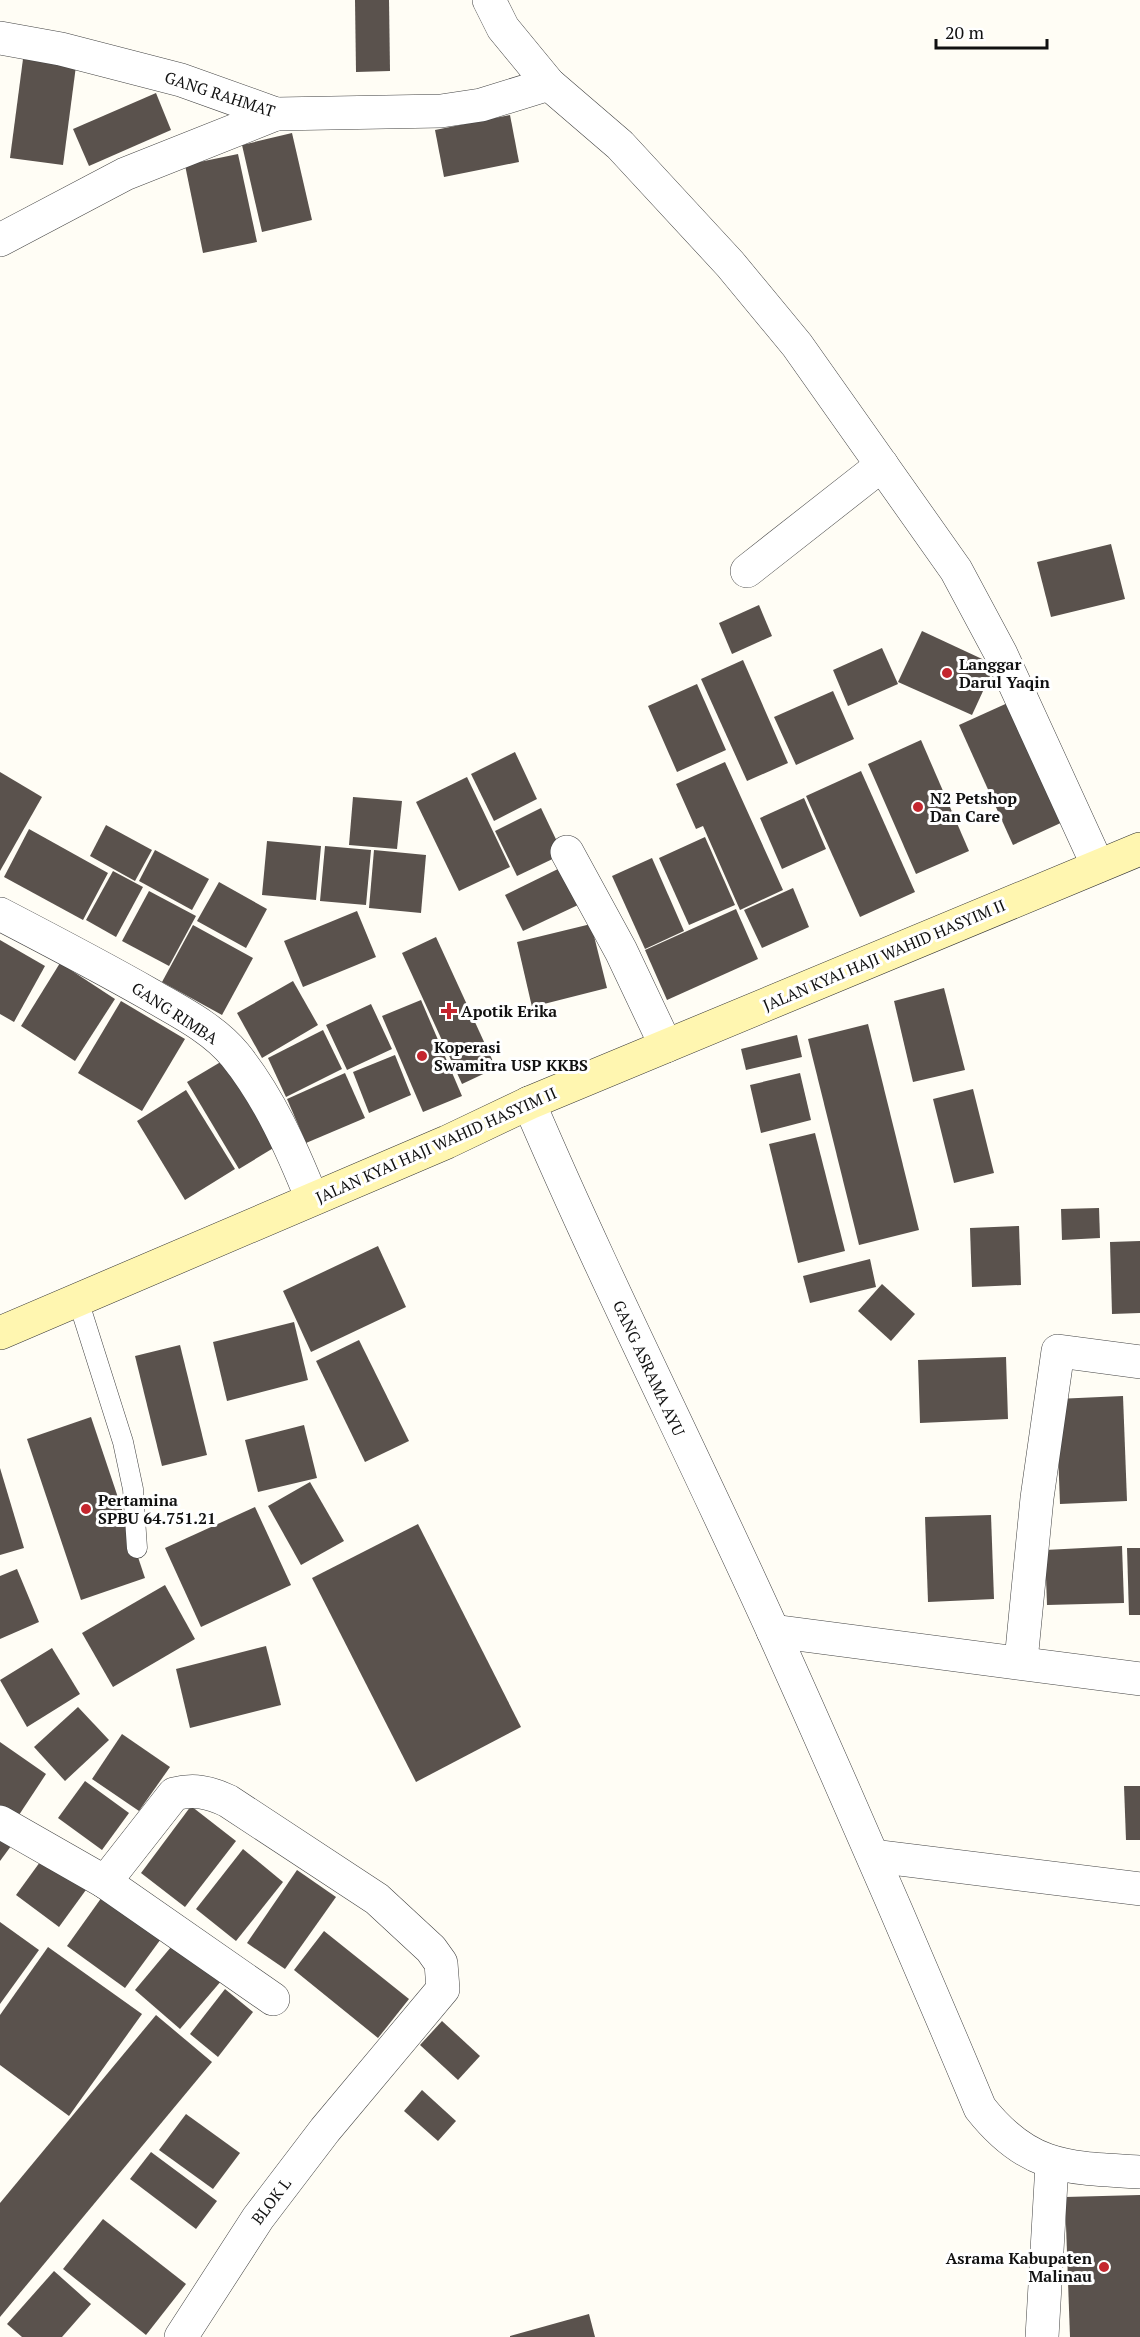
<svg xmlns="http://www.w3.org/2000/svg" width="1140" height="2337" font-family="'PT Serif',serif">
	<style>
		.building { fill: #5a524d }
		.lines { fill: none; stroke-linecap: round; stroke-linejoin: round }
		.lane-casing { stroke: #444; stroke-width: 21 }
		.street-casing { stroke: #444; stroke-width: 34 }
		.secondary-casing { stroke: #333; stroke-width: 34 }
		.lane { stroke: #fff; stroke-width: 20 }
		.street { stroke: #fff; stroke-width: 33 }
		.secondary { stroke: #fff6b0; stroke-width: 33 }
		.poi-dot { fill: #c4262e; stroke: #fff; stroke-width: 2 }
		.labels { text-anchor: middle; dominant-baseline: central; stroke-width: 6; stroke-linejoin: round; paint-order: stroke }
		.street-label { font-size: 16px; fill: #111; stroke: #fff }
		.poi-label { font-size: 16px; font-weight: bold; fill: #111; stroke: #fff; text-anchor: start }
	</style>
	<rect width="100%" height="100%" fill="#fffdf5"/>
	<g class="building">
		<polygon points="355,0 389,0 390,71 356,72"/>
		<polygon points="23,59 76,66 63,165 10,158"/>
		<polygon points="156,93 171,130 89,166 73,129"/>
		<polygon points="510,115 519,162 444,177 435,130"/>
		<polygon points="292,133 312,220 262,232 242,145"/>
		<polygon points="238,154 257,242 203,253 185,165"/>
		<polygon points="1111,544 1125,599 1051,617 1037,562"/>
		<polygon points="759,605 772,636 732,654 719,623"/>
		<polygon points="922,631 995,665 972,715 898,682"/>
		<polygon points="882,648 898,684 848,706 833,670"/>
		<polygon points="743,660 788,763 747,781 701,679"/>
		<polygon points="697,684 726,750 677,772 648,706"/>
		<polygon points="833,691 854,739 796,765 774,717"/>
		<polygon points="1012,701 1065,821 1013,845 959,725"/>
		<polygon points="921,740 969,851 916,874 868,764"/>
		<polygon points="515,752 537,799 494,821 471,774"/>
		<polygon points="725,762 783,890 740,910 703,826 696,829 676,784"/>
		<polygon points="861,771 915,892 860,917 806,796"/>
		<polygon points="0,772 42,797 0,871"/>
		<polygon points="467,777 510,867 459,891 416,802"/>
		<polygon points="353,797 402,801 397,849 349,845"/>
		<polygon points="804,798 826,849 782,869 760,818"/>
		<polygon points="541,808 563,854 517,876 495,831"/>
		<polygon points="106,825 152,850 135,881 90,856"/>
		<polygon points="29,829 108,873 83,920 4,877"/>
		<polygon points="705,837 735,905 689,925 659,858"/>
		<polygon points="267,841 321,846 316,900 262,895"/>
		<polygon points="325,846 371,850 366,905 320,901"/>
		<polygon points="155,850 209,879 192,910 139,881"/>
		<polygon points="374,850 426,855 421,913 369,908"/>
		<polygon points="652,858 684,931 645,949 612,876"/>
		<polygon points="560,868 578,905 523,931 505,895"/>
		<polygon points="113,871 143,887 116,937 86,920"/>
		<polygon points="219,882 267,909 246,948 197,921"/>
		<polygon points="793,888 809,927 762,948 744,910"/>
		<polygon points="149,891 196,916 169,966 122,941"/>
		<polygon points="736,909 758,959 667,1000 645,950"/>
		<polygon points="357,911 376,957 303,987 284,941"/>
		<polygon points="591,924 607,988 532,1007 517,942"/>
		<polygon points="193,925 253,958 222,1015 162,982"/>
		<polygon points="436,937 496,1068 462,1084 402,953"/>
		<polygon points="0,940 45,966 14,1022 0,1014"/>
		<polygon points="60,963 115,999 75,1061 21,1026"/>
		<polygon points="293,981 318,1025 262,1058 237,1013"/>
		<polygon points="944,988 965,1070 913,1082 894,1001"/>
		<polygon points="421,1000 462,1096 423,1112 382,1016"/>
		<polygon points="121,1001 185,1039 142,1111 78,1073"/>
		<polygon points="371,1004 392,1049 347,1070 326,1025"/>
		<polygon points="868,1024 919,1230 859,1245 808,1039"/>
		<polygon points="323,1030 342,1069 286,1097 268,1058"/>
		<polygon points="797,1035 802,1057 746,1070 741,1049"/>
		<polygon points="395,1055 411,1095 369,1113 353,1072"/>
		<polygon points="229,1057 280,1144 239,1169 187,1082"/>
		<polygon points="345,1073 365,1118 306,1143 287,1099"/>
		<polygon points="800,1073 811,1120 761,1133 750,1085"/>
		<polygon points="973,1089 994,1173 954,1183 933,1099"/>
		<polygon points="186,1090 235,1169 185,1200 137,1121"/>
		<polygon points="815,1133 845,1251 798,1263 769,1144"/>
		<polygon points="1099,1208 1100,1238 1062,1240 1061,1209"/>
		<polygon points="1019,1226 1021,1285 972,1287 970,1228"/>
		<polygon points="1140,1241 1140,1313 1112,1314 1110,1242"/>
		<polygon points="378,1246 406,1307 311,1352 283,1291"/>
		<polygon points="870,1259 876,1287 810,1303 803,1276"/>
		<polygon points="882,1284 915,1314 891,1341 858,1311"/>
		<polygon points="294,1322 308,1380 227,1401 213,1342"/>
		<polygon points="359,1340 409,1441 365,1462 316,1361"/>
		<polygon points="180,1345 207,1455 162,1466 135,1356"/>
		<polygon points="1006,1357 1008,1419 920,1423 918,1360"/>
		<polygon points="1123,1396 1127,1501 1060,1504 1056,1399"/>
		<polygon points="91,1417 145,1578 81,1600 27,1439"/>
		<polygon points="304,1425 317,1478 258,1492 245,1440"/>
		<polygon points="0,1468 24,1548 0,1555"/>
		<polygon points="310,1482 344,1541 301,1565 268,1506"/>
		<polygon points="255,1507 291,1585 201,1627 165,1548"/>
		<polygon points="991,1515 994,1599 928,1602 925,1517"/>
		<polygon points="418,1524 521,1727 416,1782 312,1578"/>
		<polygon points="1122,1546 1124,1603 1047,1605 1045,1550"/>
		<polygon points="1127,1548 1140,1548 1140,1615 1129,1615"/>
		<polygon points="17,1569 39,1622 0,1639 0,1576"/>
		<polygon points="165,1585 195,1639 113,1687 82,1633"/>
		<polygon points="266,1646 281,1705 190,1728 176,1669"/>
		<polygon points="52,1648 80,1694 27,1727 0,1680"/>
		<polygon points="78,1707 109,1740 65,1781 34,1747"/>
		<polygon points="122,1734 170,1767 139,1811 92,1779"/>
		<polygon points="0,1742 46,1774 17,1818 0,1806"/>
		<polygon points="85,1781 129,1813 102,1850 58,1818"/>
		<polygon points="1124,1786 1140,1786 1140,1840 1126,1840"/>
		<polygon points="191,1806 236,1841 185,1907 141,1873"/>
		<polygon points="0,1832 14,1842 0,1861"/>
		<polygon points="243,1849 283,1882 236,1941 196,1909"/>
		<polygon points="48,1851 91,1883 59,1927 16,1895"/>
		<polygon points="297,1870 336,1897 285,1969 247,1943"/>
		<polygon points="107,1890 166,1932 125,1988 67,1946"/>
		<polygon points="0,1922 39,1950 0,2004"/>
		<polygon points="324,1931 409,1999 378,2038 294,1970"/>
		<polygon points="176,1941 222,1980 180,2029 135,1990"/>
		<polygon points="48,1947 142,2014 69,2116 0,2065 0,2015"/>
		<polygon points="225,1989 253,2012 218,2057 190,2034"/>
		<polygon points="156,2015 212,2062 0,2317 0,2203"/>
		<polygon points="442,2021 480,2056 458,2080 420,2045"/>
		<polygon points="422,2090 456,2121 438,2141 404,2111"/>
		<polygon points="186,2114 240,2153 213,2189 159,2150"/>
		<polygon points="151,2152 217,2201 196,2229 130,2179"/>
		<polygon points="1140,2195 1140,2337 1070,2337 1065,2197"/>
		<polygon points="103,2219 186,2284 146,2335 63,2269"/>
		<polygon points="54,2271 91,2304 62,2337 22,2337 7,2324"/>
		<polygon points="589,2314 595,2337 510,2337 510,2336"/>
	</g>
	<g class="lines">
		<g class="lane-casing">
			<polyline id="lane" points="78,1300 123,1442 133,1489 137,1548"/>
		</g>
		<g class="street-casing">
			<g id="street">
				<polyline points="489,0 503,28 549,84 620,145 730,264 797,345 956,570 1001,654 1098,866"/>
				<polyline points="0,38 61,49 181,80 276,114 441,111 481,105 549,84"/>
				<polyline points="0,240 125,174 276,114"/>
				<polyline points="747,571 882,465"/>
				<polyline points="567,852 621,951 666,1046"/>
				<path d="M0,914C50,940 100,966 149,994C178,1011 213,1028 235,1055C269,1097 292,1149 312,1199"/>
				<path d="M529,1103C605,1281 693,1454 773,1631C844,1789 913,1948 980,2108C1028,2169 1067,2168 1140,2172"/>
				<polyline points="773,1631 1140,1679"/>
				<polyline points="1021,1661 1037,1498 1058,1351 1140,1362"/>
				<polyline points="0,1822 105,1882 273,1999"/>
				<polyline points="874,1856 1140,1889"/>
				<path d="M105,1882L174,1794C194,1789 209,1792 228,1801L377,1899L431,1949L441,1963L443,1989L325,2130L258,2218L181,2337"/>
				<polyline points="1042,2337 1052,2164"/>
			</g>
		</g>
		<g class="secondary-casing">
			<polyline id="secondary" points="0,1333 447,1142 529,1103 1140,849"/>
		</g>
		<use href="#lane" class="lane"/>
		<use href="#street" class="street"/>
		<use href="#secondary" class="secondary"/>
	</g>
	<g class="poi-dot">
		<circle cx="947" cy="673" r="6"/>
		<circle cx="918" cy="807" r="6"/>
		<path d="M446 1002h6v6h6v6h-6v6h-6v-6h-6v-6h6z"/>
		<circle cx="422" cy="1056" r="6"/>
		<circle cx="86" cy="1509" r="6"/>
		<circle cx="1104" cy="2267" r="6"/>
	</g>
	<g class="labels">
		<g class="street-label">
			<text transform="translate(220 94) rotate(18)">GANG RAHMAT</text>
			<text transform="translate(884 955) rotate(-23)">JALAN KYAI HAJI WAHID HASYIM II</text>
			<text transform="translate(175 1013) rotate(33)">GANG RIMBA</text>
			<text transform="translate(436 1145) rotate(-24)">JALAN KYAI HAJI WAHID HASYIM II</text>
			<text transform="translate(649 1368) rotate(65)">GANG ASRAMA AYU</text>
			<text transform="translate(271 2201) rotate(-53)">BLOK L</text>
		</g>
		<g class="poi-label">
			<text x="959" y="664">Langgar<tspan x="959" dy="18">Darul Yaqin</tspan></text>
			<text x="930" y="798">N2 Petshop<tspan x="930" dy="18">Dan Care</tspan></text>
			<text x="461" y="1011">Apotik Erika</text>
			<text x="434" y="1047">Koperasi<tspan x="434" dy="18">Swamitra USP KKBS</tspan></text>
			<text x="98" y="1500">Pertamina<tspan x="98" dy="18">SPBU 64.751.21</tspan></text>
			<text x="1092" y="2258" text-anchor="end">Asrama Kabupaten<tspan x="1092" dy="18">Malinau</tspan></text>
		</g>
	</g>
	<path d="M936 39v9h111v-9" fill="none" stroke="#111111" stroke-width="3"/>
	<text x="945" y="39" font-size="18" fill="#111111" stroke="#ffffff" stroke-width="4.5" paint-order="stroke">20 m</text>
</svg>
